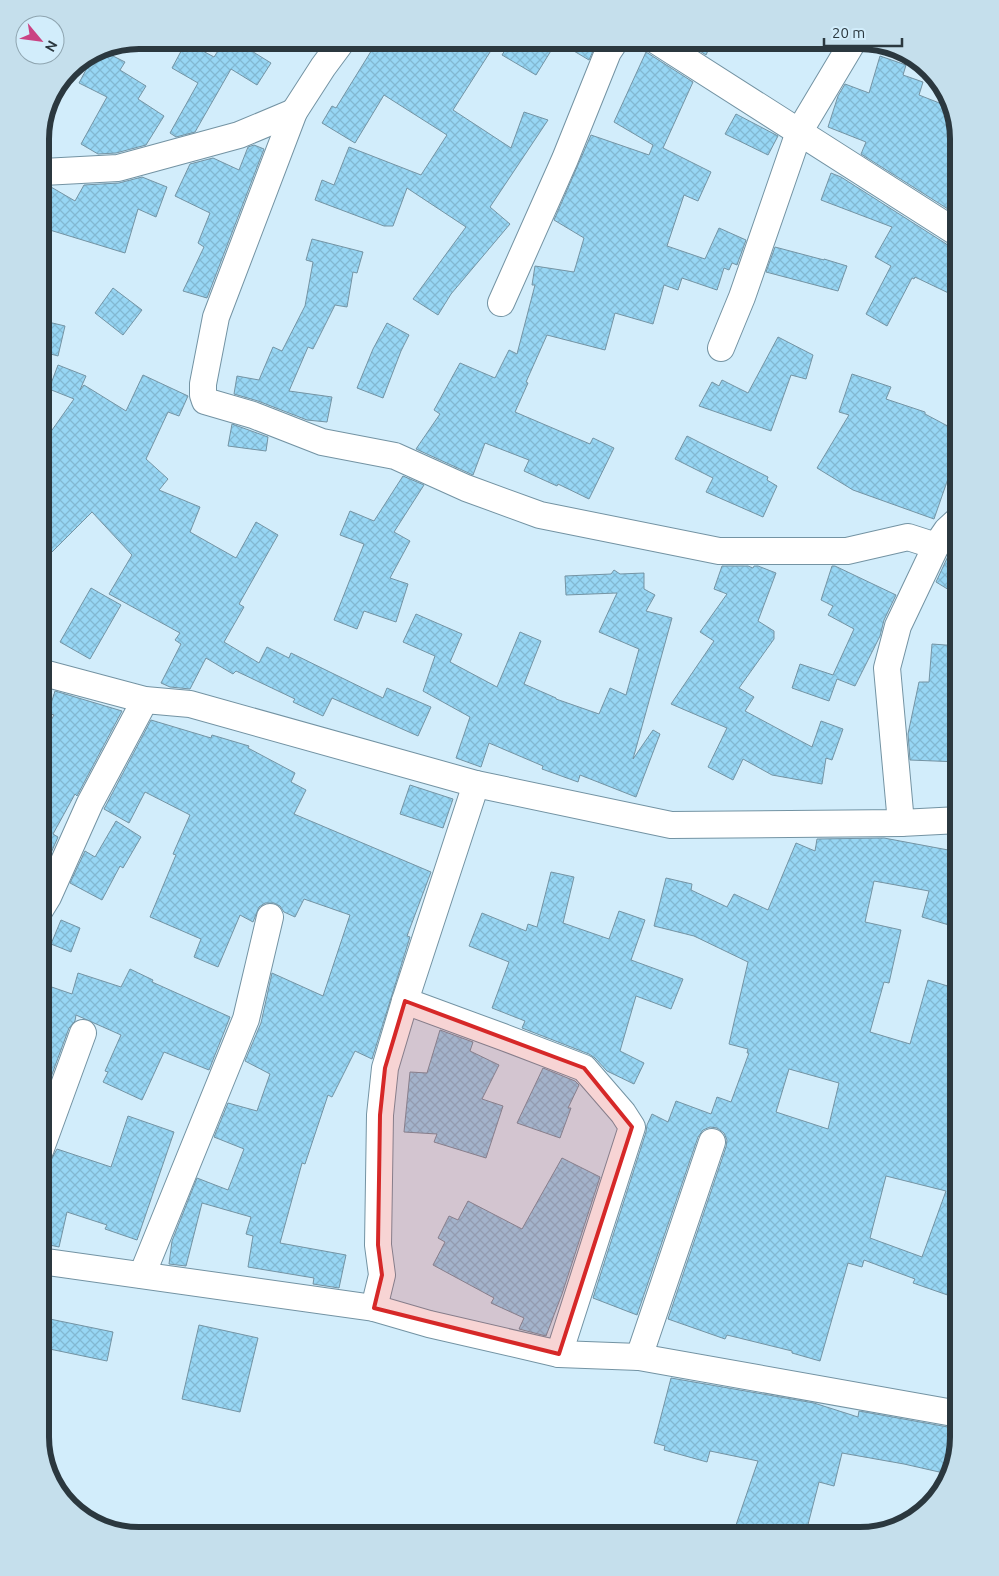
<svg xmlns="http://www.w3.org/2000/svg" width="999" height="1576" font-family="Ubuntu,sans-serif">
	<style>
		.building { fill: url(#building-cross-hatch); stroke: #7494a4; fill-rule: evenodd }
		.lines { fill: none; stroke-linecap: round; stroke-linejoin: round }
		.minor-casing { stroke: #7393a3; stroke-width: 28 }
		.minor { stroke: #fff; stroke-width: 26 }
		.marked { fill: #d62828; fill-opacity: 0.2; stroke: #d62828; stroke-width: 4; stroke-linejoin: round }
		.rim { fill: none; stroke: #2b383f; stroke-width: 6 }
	</style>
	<defs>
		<pattern id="building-cross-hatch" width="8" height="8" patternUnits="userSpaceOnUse" patternTransform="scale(1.25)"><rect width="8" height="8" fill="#97d6f4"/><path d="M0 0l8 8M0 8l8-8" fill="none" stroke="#82b8d2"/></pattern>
	</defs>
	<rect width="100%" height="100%" fill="#d2edfb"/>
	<g class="building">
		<polygon points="225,40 255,40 250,50 271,63 257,85 231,69 195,132 176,137 170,133 198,83 172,68 186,42 214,57"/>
		<polygon points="378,40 479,40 492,49 453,110 511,148 524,112 548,120 490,207 510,224 451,294 438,315 413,299 466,227 407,188 393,226 384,226 315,200 322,180 334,185 349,147 421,175 447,135 384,95 355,143 322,123 332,106 336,108"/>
		<polygon points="511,40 598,40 589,60 557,41 536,75 502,55"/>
		<polygon points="683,40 713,40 706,55"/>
		<polygon points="99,49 125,62 120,70 146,86 138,99 164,116 146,145 116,153 98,154 81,144 107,97 79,83 96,51"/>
		<polygon points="646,52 693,82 663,148 711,172 698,201 684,195 667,246 705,259 719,228 746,240 737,265 732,263 729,270 724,268 717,290 682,278 678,290 664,285 653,324 615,313 605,350 547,335 526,382 528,383 515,412 590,444 593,438 614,448 589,499 558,484 557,486 524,471 529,460 485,443 473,475 416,449 440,414 434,410 460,363 495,378 509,350 517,354 535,285 532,285 535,266 574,272 584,238 554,220 591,135 649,155 653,145 614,122"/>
		<polygon points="880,56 906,65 903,75 923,82 919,95 952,108 959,139 959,216 861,154 866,142 828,127 838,96 845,84 869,93"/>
		<polygon points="736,114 778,136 768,155 725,134"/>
		<polygon points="254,145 264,149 207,298 183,291 204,247 198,243 210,213 175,196 190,164 213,158 239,170 248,147"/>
		<polygon points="831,173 841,177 951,247 959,249 959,298 915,277 914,279 912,278 887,326 866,314 891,266 875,257 892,227 821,200"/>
		<polygon points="142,177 167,187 156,217 138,209 125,253 40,227 40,195 45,187 51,187 75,201 84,185 119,183"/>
		<polygon points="312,239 363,252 357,273 353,272 347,307 335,305 313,349 308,347 289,391 332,397 327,422 307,420 258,401 234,394 237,376 259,380 273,347 282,351 305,306 313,262 306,260"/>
		<polygon points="775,247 824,260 824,259 847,266 838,291 766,272"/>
		<polygon points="113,288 142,310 123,335 95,313"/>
		<polygon points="40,320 65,326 58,356 40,351"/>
		<polygon points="387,323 409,335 401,351 383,398 357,388 373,349"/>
		<polygon points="778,337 813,355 806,379 791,375 771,431 699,406 712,382 719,386 722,380 748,393"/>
		<polygon points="58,365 86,376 80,390 84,385 126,411 143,375 188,396 179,416 168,412 146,459 168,479 159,490 200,507 190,532 236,558 256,522 278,535 239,604 244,607 224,642 259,663 267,647 289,658 291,653 383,698 387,688 431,707 418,736 332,698 323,716 293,702 295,699 236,671 233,674 206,658 190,689 170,687 161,683 181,644 175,640 180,633 109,594 132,555 92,512 40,564 40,447 74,399 49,389"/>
		<polygon points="852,374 891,387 886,399 925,412 925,414 959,432 959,477 950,473 934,519 853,490 817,468 849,415 839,412"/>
		<polygon points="232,424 268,437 266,451 228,446"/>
		<polygon points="687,436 768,477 767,480 777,486 763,517 706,492 713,478 675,459"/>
		<polygon points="403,476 424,485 394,532 410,541 390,578 408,584 396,622 364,611 357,629 334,620 364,544 340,535 350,511 374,521"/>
		<polygon points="959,539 959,577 954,593 936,582 949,554"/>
		<polygon points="722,566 748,566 753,568 754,566 758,566 776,573 758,621 774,631 774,639 739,688 754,697 745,711 812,747 821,721 843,729 832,760 826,758 822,784 772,775 743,759 733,780 708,767 727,728 671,704 714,641 700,632 727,594 714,589"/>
		<polygon points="832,566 835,566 896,595 884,620 880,636 855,686 837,679 829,701 792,688 800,664 833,675 854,629 828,615 833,606 821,600"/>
		<polygon points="614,570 620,574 644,573 644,589 655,595 646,611 672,618 633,759 653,730 660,734 636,797 580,775 578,782 542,769 543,766 489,743 481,767 456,758 470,717 423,691 435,656 403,642 416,614 462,634 450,662 497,687 520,632 541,641 524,684 556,698 556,699 599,714 610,688 626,695 639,649 599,632 617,593 566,595 565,576 611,574"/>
		<polygon points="91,588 121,605 90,659 60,642"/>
		<polygon points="932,644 959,646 959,762 910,760 908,734 919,682 929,682"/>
		<polygon points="55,691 122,711 77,796 75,794 53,834 58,837 44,869 40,867 40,739 54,715 48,713"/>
		<polygon points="151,720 211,738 212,735 249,746 248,748 295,773 291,782 306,790 294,814 431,872 407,936 410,937 372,1059 355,1051 332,1097 328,1095 305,1164 302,1163 280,1243 346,1255 339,1288 313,1284 314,1278 248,1267 253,1236 246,1234 251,1217 202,1203 186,1266 169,1264 172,1241 197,1178 228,1190 244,1149 214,1137 228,1103 257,1111 270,1074 245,1061 261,1023 272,973 323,996 350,915 304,899 295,917 284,912 280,906 274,903 265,903 259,907 253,922 240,915 218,967 194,957 201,939 150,917 176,855 173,854 190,815 145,792 129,823 104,809"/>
		<polygon points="410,785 453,799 443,828 400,814"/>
		<polygon points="116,821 141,837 123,868 120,866 102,900 70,883 85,851 95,857"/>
		<path d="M884,838L959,852V928L922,917L929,891L874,881L865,922L901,930L889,983L884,982L870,1032L910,1044L928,980L951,987L947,1000L959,1004V1299L913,1283L915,1279L864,1260L862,1267L848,1263L820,1361L792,1353V1351L727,1335L725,1339L668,1319L726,1147L727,1140L724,1133L717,1128L710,1127L703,1130L698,1137L637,1315L593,1298L646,1132L647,1125L652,1114L668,1122L676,1101L711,1114L717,1097L731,1102L749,1053H747L748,1049L729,1044L748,962L694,936L654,926L666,878L692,884L691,890L727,907L734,894L768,910L796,843L815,851L817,839ZM789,1069L839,1083L828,1129L776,1112ZM886,1176L946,1191L922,1257L870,1238Z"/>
		<polygon points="551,872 574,877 563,923 609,939 619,911 645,920 631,960 683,979 671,1009 636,996 620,1051 644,1063 634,1084 607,1071 595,1058 589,1054 522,1028 525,1021 492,1008 509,962 469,946 482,913 526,931 528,924 537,927"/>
		<polygon points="61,920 80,928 71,952 51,944"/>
		<polygon points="130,969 153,980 152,982 230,1017 209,1070 164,1052 142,1100 103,1082 108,1072 105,1071 121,1035 76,1015 75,1021 69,1028 40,1107 40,983 72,994 78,973 121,987"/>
		<polygon points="440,1030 473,1042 470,1051 499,1065 482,1099 503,1106 486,1158 434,1142 437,1134 404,1132 410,1072 427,1073"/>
		<polygon points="543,1068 575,1081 579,1085 568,1108 571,1108 560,1138 517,1123"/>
		<polygon points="128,1116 174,1132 137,1240 105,1229 107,1225 67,1212 59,1247 40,1243 40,1176 44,1165 50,1162 57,1149 111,1167"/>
		<polygon points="562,1158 600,1177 562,1294 546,1336 519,1329 524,1318 491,1303 494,1298 433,1265 445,1242 438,1238 449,1216 458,1220 468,1201 522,1229"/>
		<polygon points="40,1317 113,1332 107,1361 40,1347"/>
		<polygon points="199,1325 258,1338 240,1412 182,1399"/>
		<polygon points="671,1378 814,1403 858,1417 859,1411 959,1429 959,1437 948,1474 904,1464 842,1453 834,1486 819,1482 805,1536 736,1536 739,1525 736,1525 758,1461 710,1451 707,1462 664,1450 665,1446 654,1443"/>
	</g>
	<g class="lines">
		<g class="minor-casing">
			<g id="minor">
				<polyline points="343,40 323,67 294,112 216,317 203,384 203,395 205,401 253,415 322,442 395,456 466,488 540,515 719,551 847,551 908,537 936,546"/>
				<polyline points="655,40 959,234"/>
				<polyline points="40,171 43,172 118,168 239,135 294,112"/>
				<polyline points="501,303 565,159 608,52 616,40"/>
				<polyline points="721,348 742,297 799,132 854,40"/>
				<polyline points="40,672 145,700 190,704 476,784 671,825 901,823 959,820"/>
				<polyline points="901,823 887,668 898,626 936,546 947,530 959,519"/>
				<polyline points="40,910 48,897 90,803 145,700"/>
				<polyline points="405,1001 503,1037 584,1068 623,1113 632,1127 559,1354"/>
				<polyline points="40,1151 83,1033"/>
				<polyline points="40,1261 374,1308 429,1324 559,1354 639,1357 959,1414"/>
				<polyline points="142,1275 246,1019 270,917"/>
				<polyline points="374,1308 382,1275 378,1245 380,1115 385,1068 405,1001 476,784"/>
				<polyline points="639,1357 712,1142"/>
			</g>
		</g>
		<use href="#minor" class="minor"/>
	</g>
	<path class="marked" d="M405,1001L584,1068L632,1127L559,1354L374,1308L382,1275L378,1245L380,1115L385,1068Z"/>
	<path d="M0 0H999V1576H0ZM139 49H860A90 90 0 0 1 950 139V1437A90 90 0 0 1 860 1527H139A90 90 0 0 1 49 1437V139A90 90 0 0 1 139 49Z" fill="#c5dfec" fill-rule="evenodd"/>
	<path class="rim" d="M139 49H860A90 90 0 0 1 950 139V1437A90 90 0 0 1 860 1527H139A90 90 0 0 1 49 1437V139A90 90 0 0 1 139 49Z"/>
	<g transform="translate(40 40) rotate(119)"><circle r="24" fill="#d2edfb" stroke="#8fa5b0"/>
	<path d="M0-4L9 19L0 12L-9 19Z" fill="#ca4383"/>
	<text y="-8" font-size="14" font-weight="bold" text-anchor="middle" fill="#2b383f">N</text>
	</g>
	<path d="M824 38v8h78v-8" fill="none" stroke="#2b383f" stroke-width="2.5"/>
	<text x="832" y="38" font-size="15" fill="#2b383f" stroke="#d2edfb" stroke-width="4" paint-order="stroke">20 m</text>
</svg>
